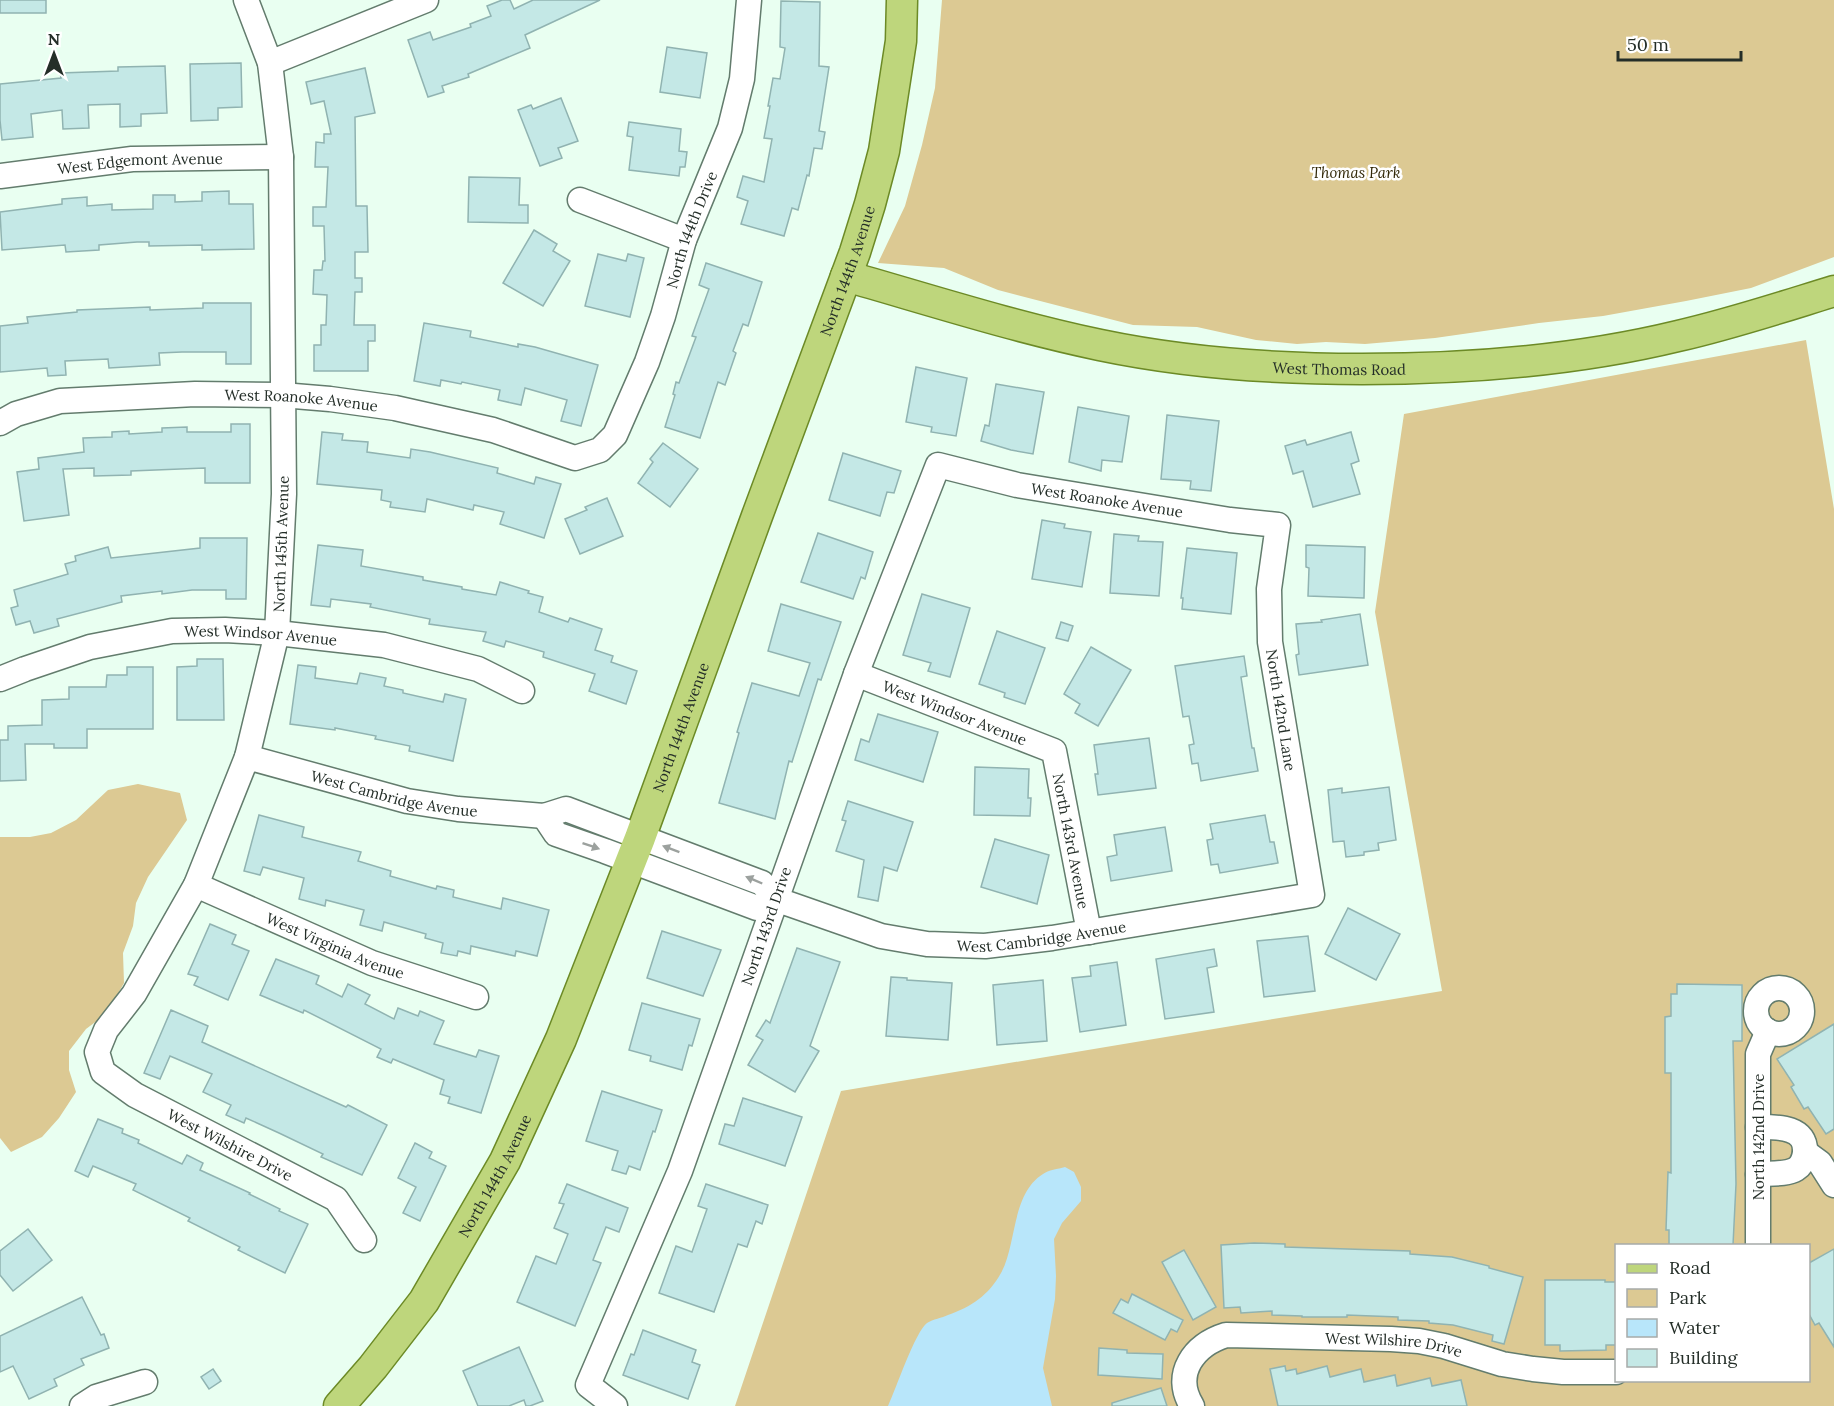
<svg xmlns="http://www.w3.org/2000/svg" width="1834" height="1406" font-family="Lora,serif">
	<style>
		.green { fill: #dcc993; fill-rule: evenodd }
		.water { fill: #b8e6fa }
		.building { fill: #c4e8e6; stroke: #90b3b1; stroke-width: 1.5 }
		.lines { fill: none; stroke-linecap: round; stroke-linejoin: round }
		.minor-casing { stroke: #637c6d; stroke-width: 27 }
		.major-casing { stroke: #6c8a26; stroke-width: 33 }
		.minor { stroke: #fff; stroke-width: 24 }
		.major { stroke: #bed67c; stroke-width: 30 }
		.oneway { fill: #9ca19e }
		.labels { text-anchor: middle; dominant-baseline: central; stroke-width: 5; stroke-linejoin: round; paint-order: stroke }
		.street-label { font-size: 15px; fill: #242e28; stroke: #fff }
		.park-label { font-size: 15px; font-style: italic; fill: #322808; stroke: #fff }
	</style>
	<rect width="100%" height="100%" fill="#e9fff1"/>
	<g class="green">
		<polygon points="942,0 1834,0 1834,257 1751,288 1686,301 1603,316 1539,323 1435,338 1365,344 1326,342 1297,344 1256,340 1197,327 1133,325 998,290 944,268 878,263 905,206 922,145 935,88"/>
		<path d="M1806,340L1834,509V1406H735L841,1091L1442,991L1375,612L1404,414ZM1616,1246H1808V1380H1616Z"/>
		<polygon points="138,784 180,793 187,820 148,877 136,903 133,926 123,953 124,983 106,1014 86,1029 69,1051 69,1070 76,1092 59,1118 42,1137 11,1152 0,1138 0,837 30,837 51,833 76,820 108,790"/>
	</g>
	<path class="water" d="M1065,1167L1074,1172L1081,1187V1201L1062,1223L1054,1239L1056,1276L1055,1299L1043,1368L1052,1406H888C896,1389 915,1332 927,1323C933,1319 942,1318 948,1315C971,1307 989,1295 1001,1273C1017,1245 1011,1194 1043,1174C1048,1170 1058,1169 1065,1167Z"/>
	<g class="building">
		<rect x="0" y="0" width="46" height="13"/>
		<polygon points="502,0 510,0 514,9 533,0 600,0 525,35 530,48 468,74 469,77 442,86 444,92 428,97 408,40 430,32 433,40 471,27 470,24 491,16 487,6"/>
		<polygon points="781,1 820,2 819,66 829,67 819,131 825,132 822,149 814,148 809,176 807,175 798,210 792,208 784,236 741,224 748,201 737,197 743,176 764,182 772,139 764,138 770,106 768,106 773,78 780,79 785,48 780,47"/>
		<polygon points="667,47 707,53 700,98 660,92"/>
		<polygon points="241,63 242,107 218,108 218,120 191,121 190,64"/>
		<polygon points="165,66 167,113 141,114 141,126 120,127 120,104 88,105 89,128 63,129 62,110 31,114 33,137 2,140 0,120 0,84 61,78 60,73 118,71 118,67"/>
		<polygon points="365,68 375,113 355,117 356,206 367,206 368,252 355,252 355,278 362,278 362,292 355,292 354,325 375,325 375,341 368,341 368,371 314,371 314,345 321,345 321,325 326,325 327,295 313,294 314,270 322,270 323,261 325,261 324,226 313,226 313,207 326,207 328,167 315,167 316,142 324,143 324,134 331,134 324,101 311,104 306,82"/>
		<polygon points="561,98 578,141 558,148 562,158 540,166 518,110 531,105 533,109"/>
		<polygon points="629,122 681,129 679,151 687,152 685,167 680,167 679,176 629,170 633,137 627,136"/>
		<polygon points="469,177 520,178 519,205 528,205 528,223 468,222"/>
		<polygon points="229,191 229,204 253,204 254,249 202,250 202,245 149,246 149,242 137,242 99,245 99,250 66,252 65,245 2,250 0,212 62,204 62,199 87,197 87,206 112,204 112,210 153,209 153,195 175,195 175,202 202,201 202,192"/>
		<polygon points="534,230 557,244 553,251 570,261 543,306 503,283"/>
		<polygon points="598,254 626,261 628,254 644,258 630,317 585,306"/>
		<polygon points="706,263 762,282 748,326 743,324 733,351 736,353 725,385 718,382 700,438 665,427 675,395 673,394 676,382 679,383 696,337 692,336 709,289 699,285"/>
		<polygon points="203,303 251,303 251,364 226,364 226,352 182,352 159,353 160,365 109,368 108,359 65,361 66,375 48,376 47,368 0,372 0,326 28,323 27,317 77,312 77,310 150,307 150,310 203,308"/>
		<polygon points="424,323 471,331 470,337 518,347 518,344 535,347 598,365 581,426 561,421 567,400 525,388 521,405 498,400 500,390 462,382 461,384 441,380 440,386 414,381"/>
		<polygon points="916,367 967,378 956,436 931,432 932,427 906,422"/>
		<polygon points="996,384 1044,392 1033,454 1011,450 981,441 985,425 989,426"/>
		<polygon points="1078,407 1129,416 1122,462 1102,460 1101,471 1069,462"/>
		<polygon points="1167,415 1219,421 1211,491 1190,489 1191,481 1161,479"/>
		<polygon points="231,424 250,424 250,483 205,483 205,468 131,471 131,475 94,476 94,468 63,469 69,515 24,521 17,472 39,469 38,458 84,452 83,438 112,437 112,432 129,431 129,434 162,432 162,428 187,427 187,432 231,432"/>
		<polygon points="322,432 343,434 342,440 368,442 367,452 410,458 411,449 430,452 498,468 497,473 534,484 536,477 561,484 544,538 500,524 504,512 474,505 473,510 427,499 425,512 390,507 391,502 381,500 382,490 317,484"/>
		<polygon points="1351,432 1359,461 1351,464 1360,494 1313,507 1303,471 1293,474 1285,446 1305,440 1307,445"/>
		<polygon points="663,443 698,469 670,507 638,483 653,462 650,459"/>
		<polygon points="843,453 901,471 894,493 887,492 880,516 829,500"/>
		<polygon points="607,498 623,536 580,554 565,519 587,510 585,507"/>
		<polygon points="1042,520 1065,524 1064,528 1091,532 1082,587 1032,579"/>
		<polygon points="818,533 873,552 865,579 861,577 853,599 801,582"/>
		<polygon points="1114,534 1139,536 1138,541 1163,542 1159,596 1110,593"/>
		<polygon points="200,538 247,538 246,599 226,599 226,590 192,590 162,594 162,591 121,596 122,602 57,619 59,626 34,633 30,621 16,625 11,608 18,606 14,590 68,574 65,564 76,561 75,556 108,547 111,558 200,548"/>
		<polygon points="318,545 363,550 361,566 423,577 423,580 462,587 462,589 496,595 500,582 529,591 528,593 543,597 539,612 568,622 570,618 602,629 595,650 613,656 611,662 637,671 626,704 589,691 595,674 543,657 544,652 506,641 504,647 483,641 486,632 429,624 430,619 370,607 371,604 331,599 330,607 311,605"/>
		<polygon points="1306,545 1365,547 1364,598 1308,596 1309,568 1306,567"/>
		<polygon points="1187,548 1237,553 1231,614 1182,609 1183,598 1181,598"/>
		<polygon points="922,594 970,608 950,677 928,671 931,663 903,655"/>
		<polygon points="781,604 841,622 821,680 818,679 792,762 789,761 775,819 719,803 739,733 737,732 752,683 799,696 810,663 768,651"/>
		<polygon points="1360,614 1368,665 1299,675 1296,655 1299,654 1296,624 1322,622 1321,620"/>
		<polygon points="1061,622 1073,626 1068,641 1056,638"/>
		<polygon points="997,631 1045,648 1025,704 1004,697 1005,693 979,684"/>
		<polygon points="1091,647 1131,670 1098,726 1075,713 1080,704 1064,694"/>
		<polygon points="1244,656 1247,676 1241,677 1252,748 1254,748 1258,771 1201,781 1198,763 1192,764 1189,745 1194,744 1189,716 1183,717 1175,666"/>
		<polygon points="197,659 223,659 224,720 177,720 177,667 197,666"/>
		<polygon points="298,665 316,667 315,678 357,684 360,673 386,678 384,686 403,690 403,693 443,702 445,694 466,699 453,761 409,751 410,746 375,739 376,736 335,728 335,730 290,724"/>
		<polygon points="127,667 153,667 153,729 87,729 87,748 54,748 54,744 25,744 26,780 0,781 0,740 8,740 8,726 42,725 42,700 69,699 69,687 106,687 107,675 127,675"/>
		<polygon points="878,714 938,732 923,782 855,760 861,739 869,742"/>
		<polygon points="1149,738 1156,788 1098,795 1095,774 1098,774 1094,745"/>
		<polygon points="975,767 1029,769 1028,798 1031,798 1030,816 974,815"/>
		<polygon points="1389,787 1396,840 1378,843 1379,850 1364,852 1364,855 1346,857 1344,841 1333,842 1328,790 1342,788 1342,793"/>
		<polygon points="848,801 913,822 897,871 884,867 878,901 858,897 864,860 836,851 846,821 842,820"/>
		<polygon points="259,815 304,827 302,837 361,852 358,861 391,871 390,876 436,889 437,886 454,890 453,897 501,909 503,898 549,910 537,956 516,951 515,956 471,946 470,954 458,951 457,956 441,953 443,943 425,938 426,934 384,922 382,931 360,925 364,910 326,900 325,906 299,899 304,878 263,867 260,875 244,871"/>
		<polygon points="1265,815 1270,842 1274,842 1278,863 1220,873 1218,864 1211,865 1207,840 1213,839 1210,824"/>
		<polygon points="1165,827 1172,871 1111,881 1107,857 1117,855 1114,835"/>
		<polygon points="995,839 1049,855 1037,904 981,887"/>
		<polygon points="1348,908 1400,934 1376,980 1325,954"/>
		<polygon points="210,924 236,935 232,944 249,951 228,1000 194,985 198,977 188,974"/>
		<polygon points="662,931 721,950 703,996 647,978"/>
		<polygon points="1308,936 1315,991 1264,997 1257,941"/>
		<polygon points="797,948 840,962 810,1046 819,1051 795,1092 748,1065 763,1040 756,1036 766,1020 770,1023"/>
		<polygon points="1214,949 1217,966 1207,968 1214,1012 1165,1019 1156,959"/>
		<polygon points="276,959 319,976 316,984 342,997 348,984 370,995 365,1004 394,1019 398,1008 418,1016 420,1011 444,1021 434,1044 476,1057 479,1050 499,1056 481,1113 448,1103 450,1097 440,1094 444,1080 393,1059 391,1063 377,1057 381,1049 304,1010 303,1013 260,995"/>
		<polygon points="1117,962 1126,1025 1080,1032 1072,978 1091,976 1090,966"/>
		<polygon points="891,977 907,978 907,980 952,983 948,1040 886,1036"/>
		<polygon points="1043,980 1047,1041 997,1045 993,985"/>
		<polygon points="1677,984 1742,985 1742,1041 1733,1041 1736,1184 1733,1245 1669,1245 1669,1230 1666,1230 1668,1172 1671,1173 1671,1073 1665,1073 1665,1017 1671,1016 1671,994 1677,994"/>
		<polygon points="642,1003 700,1019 692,1046 689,1045 682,1070 650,1061 651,1056 629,1050"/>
		<polygon points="171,1010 208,1026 202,1042 346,1107 348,1105 387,1125 362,1175 321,1157 323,1154 279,1133 246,1118 244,1123 226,1115 231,1105 203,1092 212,1074 170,1056 160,1079 144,1073"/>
		<polygon points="1834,1024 1834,1129 1826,1134 1808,1107 1804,1109 1791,1087 1794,1085 1777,1059"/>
		<polygon points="602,1091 662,1110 655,1132 653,1131 640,1170 629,1166 626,1174 612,1170 618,1151 586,1141"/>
		<polygon points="743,1098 802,1117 785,1166 719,1144 725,1124 734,1126"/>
		<polygon points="98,1119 123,1129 122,1133 139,1140 138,1143 182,1164 187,1155 203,1163 200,1170 250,1193 249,1194 280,1209 279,1211 308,1224 285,1273 238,1250 240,1247 188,1221 190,1218 133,1190 136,1184 93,1166 88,1177 75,1171"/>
		<polygon points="415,1143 432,1152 429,1158 446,1166 420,1221 403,1213 416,1187 398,1178"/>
		<polygon points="567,1184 628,1208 619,1232 606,1227 593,1260 601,1263 575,1326 517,1302 536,1256 556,1264 568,1234 554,1228 564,1204 559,1203"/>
		<polygon points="706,1184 768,1205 762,1224 756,1221 747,1247 738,1244 714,1312 659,1293 676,1246 692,1252 707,1209 698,1206"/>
		<polygon points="28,1229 52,1260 13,1291 0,1275 0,1251"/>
		<polygon points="1254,1243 1285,1244 1285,1247 1410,1251 1410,1254 1452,1257 1489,1266 1489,1268 1523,1277 1504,1344 1492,1341 1493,1335 1453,1325 1429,1323 1429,1321 1398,1320 1398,1317 1347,1315 1347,1317 1302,1317 1302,1316 1272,1315 1272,1311 1241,1313 1240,1307 1224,1308 1221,1245"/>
		<polygon points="1834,1249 1834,1347 1819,1323 1815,1325 1809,1314 1809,1263"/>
		<polygon points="1184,1250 1216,1307 1193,1320 1162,1262"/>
		<polygon points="1545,1280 1605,1280 1605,1282 1617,1282 1617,1345 1606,1345 1606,1350 1560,1351 1560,1345 1545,1345"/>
		<polygon points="1132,1294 1183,1320 1177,1332 1171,1329 1165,1340 1113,1313 1121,1299 1128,1303"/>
		<polygon points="82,1297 101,1335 104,1334 109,1348 81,1359 84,1365 54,1379 57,1386 29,1399 13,1366 0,1372 0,1336"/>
		<polygon points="643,1330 696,1350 692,1362 700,1365 688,1399 623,1375 631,1354 634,1355"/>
		<polygon points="519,1347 543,1401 530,1406 526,1406 524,1400 509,1406 478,1406 463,1371"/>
		<polygon points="1099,1348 1127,1350 1127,1353 1163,1354 1162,1379 1098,1375"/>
		<polygon points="1285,1366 1286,1371 1296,1369 1297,1374 1327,1366 1330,1377 1361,1369 1364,1382 1395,1375 1397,1386 1430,1378 1432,1386 1461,1380 1467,1406 1278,1406 1270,1369"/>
		<polygon points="213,1369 221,1381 209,1389 201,1377"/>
		<polygon points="1161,1388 1167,1406 1112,1406 1112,1403"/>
	</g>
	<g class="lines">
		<g class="minor-casing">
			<g id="minor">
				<path id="s1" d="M246,0L270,63L281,157L284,494L277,633L247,757L196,885L134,994L106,1030L97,1052L103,1072L135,1095L336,1199L364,1240"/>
				<polyline points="270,63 426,0"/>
				<path id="s2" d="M0,176L132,159L281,157"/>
				<polyline points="580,200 684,240"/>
				<path id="s3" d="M0,423L16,414L60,401L195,394L282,395L330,399L395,408L493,430L575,458L600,450L615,435L647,362L663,316L684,240L730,128L742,79L749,0"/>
				<path id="s4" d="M856,674L1054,751L1089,932"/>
				<path id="s5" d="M0,679L25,669L90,647L172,631L225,630L277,633L384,645L478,669L522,691"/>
				<path id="s6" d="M247,757L407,801L458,809L544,816L566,809L762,883L775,899L881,936L927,944L985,946L1052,938L1312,895L1270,642L1269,589L1278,525L1230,520L1017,485L938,465L856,674L680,1171L588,1385L615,1406"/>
				<polyline points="544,816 556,834 605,851 757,908 775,899"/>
				<path id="s7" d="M196,885L372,963L476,997"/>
				<circle cx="1779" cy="1011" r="23"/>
				<path d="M1758,1127C1777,1127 1807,1126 1805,1153C1804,1159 1801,1166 1796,1169C1786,1175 1769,1173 1758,1174"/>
				<polyline points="1805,1152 1820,1163 1834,1185"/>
				<polyline points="1758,1246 1758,1054 1768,1031"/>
				<polyline points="82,1406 96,1397 145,1382"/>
				<path id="s8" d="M1192,1406C1172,1374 1194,1345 1226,1335L1391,1339L1419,1341L1444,1346L1502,1364L1533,1369L1563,1372H1616"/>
			</g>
		</g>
		<g class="major-casing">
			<g id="major">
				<path id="s9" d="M846,276C930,300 1014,327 1100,345C1186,363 1274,369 1362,369C1467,369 1575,361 1678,336C1731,324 1782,307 1834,291"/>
				<path id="s10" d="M339,1406L373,1367L424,1301L505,1161L561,1039L640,838L757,516L855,252L870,204L884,151L901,41L902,0"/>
			</g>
		</g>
		<use href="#minor" class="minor"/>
		<use href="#major" class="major"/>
	</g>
	<defs><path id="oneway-solid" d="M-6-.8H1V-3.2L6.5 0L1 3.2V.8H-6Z" transform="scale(1.5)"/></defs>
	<g class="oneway">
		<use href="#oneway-solid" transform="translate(591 846) rotate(19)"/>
		<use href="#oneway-solid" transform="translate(671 849) rotate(-159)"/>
		<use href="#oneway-solid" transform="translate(754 880) rotate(-157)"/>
	</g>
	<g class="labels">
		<g class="street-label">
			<text stroke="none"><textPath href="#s2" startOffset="141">West Edgemont Avenue</textPath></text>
			<text stroke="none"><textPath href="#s3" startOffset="854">North 144th Drive</textPath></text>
			<text stroke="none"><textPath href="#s10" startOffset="1251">North 144th Avenue</textPath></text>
			<text stroke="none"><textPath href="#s9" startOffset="504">West Thomas Road</textPath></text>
			<text stroke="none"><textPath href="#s3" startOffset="306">West Roanoke Avenue</textPath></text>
			<text transform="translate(1107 500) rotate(9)">West Roanoke Avenue</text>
			<text transform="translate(281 544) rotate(-88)">North 145th Avenue</text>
			<text stroke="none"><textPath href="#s5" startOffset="268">West Windsor Avenue</textPath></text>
			<text transform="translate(1281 710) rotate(81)">North 142nd Lane</text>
			<text stroke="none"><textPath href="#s4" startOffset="106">West Windsor Avenue</textPath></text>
			<text stroke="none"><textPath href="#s10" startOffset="765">North 144th Avenue</textPath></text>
			<text stroke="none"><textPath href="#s6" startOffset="152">West Cambridge Avenue</textPath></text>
			<text stroke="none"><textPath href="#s4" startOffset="304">North 143rd Avenue</textPath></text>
			<text transform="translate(766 926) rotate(-71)">North 143rd Drive</text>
			<text stroke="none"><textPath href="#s6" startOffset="831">West Cambridge Avenue</textPath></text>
			<text stroke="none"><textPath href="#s7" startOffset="152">West Virginia Avenue</textPath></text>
			<text transform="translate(1758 1137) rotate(-90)">North 142nd Drive</text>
			<text stroke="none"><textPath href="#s1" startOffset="1266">West Wilshire Drive</textPath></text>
			<text stroke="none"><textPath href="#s10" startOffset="279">North 144th Avenue</textPath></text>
			<text stroke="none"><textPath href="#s8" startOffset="261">West Wilshire Drive</textPath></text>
		</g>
		<g class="park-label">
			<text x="1356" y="172">Thomas Park</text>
		</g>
	</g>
	<rect x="1615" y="1244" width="195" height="138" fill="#ffffff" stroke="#a7aba9" stroke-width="1.5"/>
	<rect x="1627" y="1264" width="30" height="9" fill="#bed67c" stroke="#a7aba9" stroke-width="1.5"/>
	<text x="1669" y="1274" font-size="18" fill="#242e28">Road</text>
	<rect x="1627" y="1289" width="30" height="18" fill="#dcc993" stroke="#a7aba9" stroke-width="1.5"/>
	<text x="1669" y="1304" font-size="18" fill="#242e28">Park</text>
	<rect x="1627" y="1319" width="30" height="18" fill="#b8e6fa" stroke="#a7aba9" stroke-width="1.5"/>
	<text x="1669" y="1334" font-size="18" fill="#242e28">Water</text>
	<rect x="1627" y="1349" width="30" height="18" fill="#c4e8e6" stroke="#a7aba9" stroke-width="1.5"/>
	<text x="1669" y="1364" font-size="18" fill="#242e28">Building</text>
	<g transform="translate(54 54)" stroke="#ffffff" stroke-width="4.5" paint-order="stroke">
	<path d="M0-4.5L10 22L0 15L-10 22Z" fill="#242e28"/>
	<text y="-9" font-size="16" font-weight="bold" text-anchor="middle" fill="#242e28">N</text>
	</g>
	<path d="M1618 51v9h123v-9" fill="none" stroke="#242e28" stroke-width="3"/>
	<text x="1627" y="51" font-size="18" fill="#242e28" stroke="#ffffff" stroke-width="4.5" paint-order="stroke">50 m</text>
</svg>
